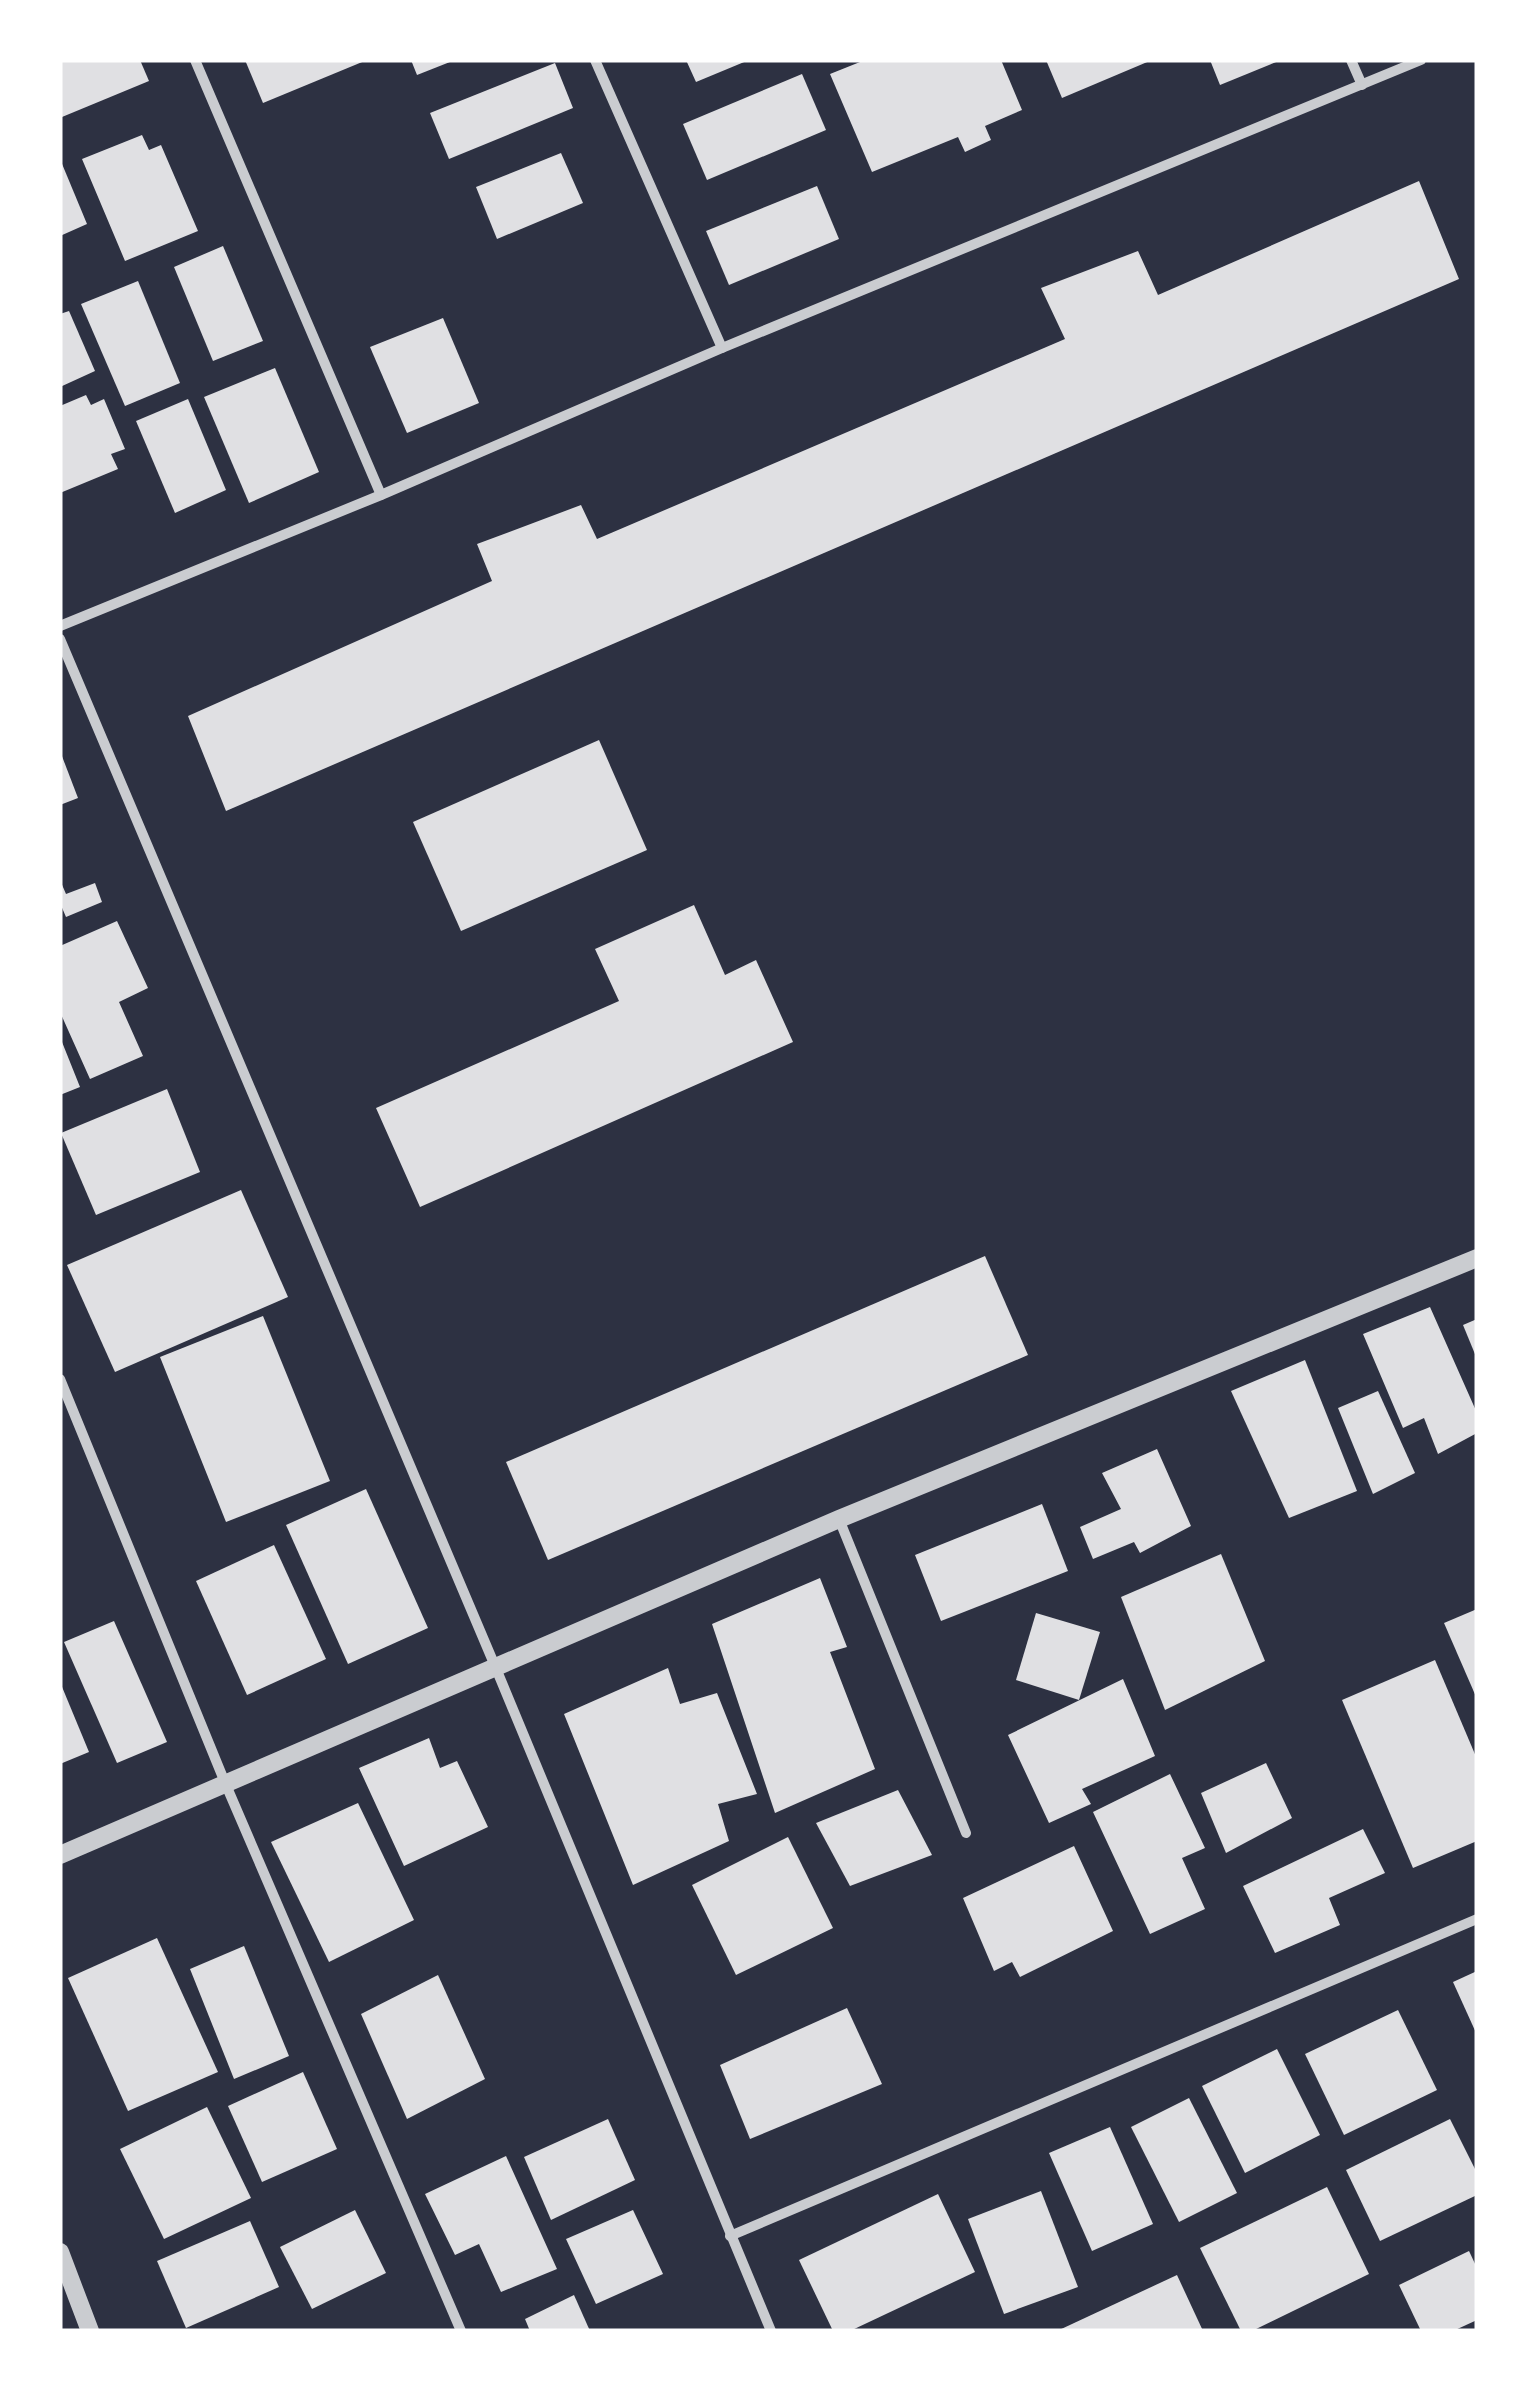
<svg xmlns="http://www.w3.org/2000/svg" width="1537" height="2391" font-family="Manrope,sans-serif">
	<style>
		.building { fill: #e0e0e3 }
		.lines { fill: none; stroke-linecap: round; stroke-linejoin: round }
		.minor { stroke: #caccd0; stroke-width: 10 }
		.tertiary { stroke: #caccd0; stroke-width: 18 }
	</style>
	<rect width="100%" height="100%" fill="#2d3142"/>
	<g class="building">
		<polygon points="60,60 140,60 149,81 62,117"/>
		<polygon points="245,60 367,60 263,103"/>
		<polygon points="411,60 455,60 417,75"/>
		<polygon points="686,60 749,60 696,82"/>
		<polygon points="865,60 1001,60 1022,110 985,126 991,140 965,152 958,137 872,172 830,74"/>
		<polygon points="1046,60 1152,60 1062,98"/>
		<polygon points="1210,60 1281,60 1220,85"/>
		<polygon points="555,63 573,108 449,159 430,113"/>
		<polygon points="802,74 826,130 707,180 683,124"/>
		<polygon points="142,135 149,150 161,145 198,231 125,261 82,159"/>
		<polygon points="561,153 583,203 497,239 476,187"/>
		<polygon points="60,159 87,224 60,236"/>
		<polygon points="1419,181 1459,279 226,811 188,716 492,581 477,544 581,505 597,539 1065,339 1041,288 1138,251 1158,295"/>
		<polygon points="817,186 839,239 729,285 706,231"/>
		<polygon points="223,246 263,341 213,361 174,267"/>
		<polygon points="138,281 180,383 125,406 81,304"/>
		<polygon points="69,311 95,371 60,387 60,314"/>
		<polygon points="443,318 479,403 407,433 370,347"/>
		<polygon points="275,368 319,472 249,503 204,397"/>
		<polygon points="86,395 91,405 104,399 125,449 111,454 118,469 60,493 60,406"/>
		<polygon points="188,399 226,490 175,513 136,421"/>
		<polygon points="599,740 647,850 461,931 413,822"/>
		<polygon points="60,751 78,798 60,805"/>
		<polygon points="60,880 66,894 95,883 102,902 66,917 60,903"/>
		<polygon points="694,905 725,975 756,960 793,1042 420,1207 376,1108 619,1001 595,949"/>
		<polygon points="117,921 148,988 119,1002 143,1056 90,1079 60,1012 60,946"/>
		<polygon points="60,1037 80,1087 60,1095"/>
		<polygon points="167,1089 200,1172 96,1215 61,1133"/>
		<polygon points="241,1190 288,1297 115,1372 67,1265"/>
		<polygon points="985,1256 1028,1355 548,1560 506,1462"/>
		<polygon points="1430,1307 1477,1413 1477,1433 1438,1454 1424,1418 1403,1428 1363,1334"/>
		<polygon points="263,1316 330,1481 226,1522 160,1357"/>
		<polygon points="1477,1319 1477,1359 1463,1325"/>
		<polygon points="1305,1360 1357,1491 1289,1518 1231,1391"/>
		<polygon points="1378,1391 1415,1473 1373,1494 1338,1408"/>
		<polygon points="1157,1449 1191,1526 1140,1553 1134,1542 1093,1559 1080,1527 1121,1509 1102,1473"/>
		<polygon points="366,1489 428,1628 348,1664 286,1525"/>
		<polygon points="1042,1504 1068,1571 941,1621 915,1555"/>
		<polygon points="274,1545 326,1659 247,1695 196,1581"/>
		<polygon points="1221,1554 1265,1661 1165,1710 1121,1597"/>
		<polygon points="820,1578 847,1647 830,1652 875,1769 775,1813 712,1624"/>
		<polygon points="1477,1609 1477,1699 1444,1623"/>
		<polygon points="1036,1613 1100,1632 1079,1700 1016,1680"/>
		<polygon points="114,1621 167,1742 117,1763 64,1642"/>
		<polygon points="1435,1660 1477,1759 1477,1841 1413,1868 1342,1700"/>
		<polygon points="668,1668 680,1704 717,1693 757,1794 718,1804 729,1841 633,1885 564,1714"/>
		<polygon points="1123,1679 1155,1756 1082,1789 1091,1804 1049,1823 1008,1735"/>
		<polygon points="60,1682 89,1752 60,1764"/>
		<polygon points="429,1738 440,1768 457,1761 488,1827 404,1866 359,1768"/>
		<polygon points="1266,1763 1292,1818 1226,1853 1201,1793"/>
		<polygon points="1170,1774 1205,1848 1182,1858 1205,1909 1150,1934 1093,1812"/>
		<polygon points="898,1790 932,1855 850,1886 816,1823"/>
		<polygon points="358,1803 414,1920 329,1962 271,1842"/>
		<polygon points="1363,1829 1385,1873 1329,1898 1340,1925 1275,1953 1243,1886"/>
		<polygon points="788,1837 833,1928 736,1975 692,1885"/>
		<polygon points="1074,1846 1113,1931 1020,1977 1012,1962 994,1971 963,1898"/>
		<polygon points="157,1938 218,2072 128,2111 68,1978"/>
		<polygon points="244,1946 289,2056 234,2079 190,1969"/>
		<polygon points="1477,1971 1477,2035 1453,1982"/>
		<polygon points="438,1975 485,2079 407,2119 361,2014"/>
		<polygon points="847,2008 882,2084 750,2139 720,2065"/>
		<polygon points="1398,2010 1437,2090 1344,2135 1305,2054"/>
		<polygon points="1277,2049 1320,2135 1245,2173 1202,2086"/>
		<polygon points="303,2072 337,2149 262,2182 228,2106"/>
		<polygon points="1189,2098 1237,2193 1179,2222 1131,2127"/>
		<polygon points="207,2107 251,2198 164,2239 120,2149"/>
		<polygon points="608,2119 635,2180 551,2220 524,2157"/>
		<polygon points="1450,2119 1477,2173 1477,2195 1380,2241 1346,2170"/>
		<polygon points="1110,2127 1153,2224 1092,2251 1049,2153"/>
		<polygon points="506,2156 557,2269 501,2292 479,2244 455,2255 425,2194"/>
		<polygon points="1327,2187 1369,2274 1252,2331 1241,2331 1200,2248"/>
		<polygon points="1041,2191 1078,2287 1004,2314 968,2219"/>
		<polygon points="938,2194 975,2272 850,2331 833,2331 799,2260"/>
		<polygon points="355,2210 386,2273 312,2309 280,2247"/>
		<polygon points="633,2210 663,2274 596,2304 566,2239"/>
		<polygon points="250,2221 279,2287 186,2328 157,2261"/>
		<polygon points="1469,2251 1477,2268 1477,2320 1453,2331 1421,2331 1399,2285"/>
		<polygon points="1177,2275 1203,2331 1057,2331"/>
		<polygon points="574,2295 590,2331 530,2331 525,2319"/>
	</g>
	<g class="lines">
		<g class="minor">
			<polyline points="195,60 381,495"/>
			<polyline points="595,60 722,348"/>
			<polyline points="1351,60 1362,85"/>
			<polyline points="60,626 381,495 722,348 1421,60"/>
			<polyline points="60,639 495,1666 771,2331"/>
			<polyline points="60,1379 226,1785 461,2331"/>
			<polyline points="839,1519 966,1833"/>
			<polyline points="730,2236 1477,1919"/>
		</g>
		<g class="tertiary">
			<polyline points="60,1855 839,1519 1477,1258"/>
			<polyline points="60,2252 90,2331"/>
		</g>
	</g>
	<rect width="1537" height="2391" fill="none" stroke="#ffffff" stroke-width="125"/>
</svg>
